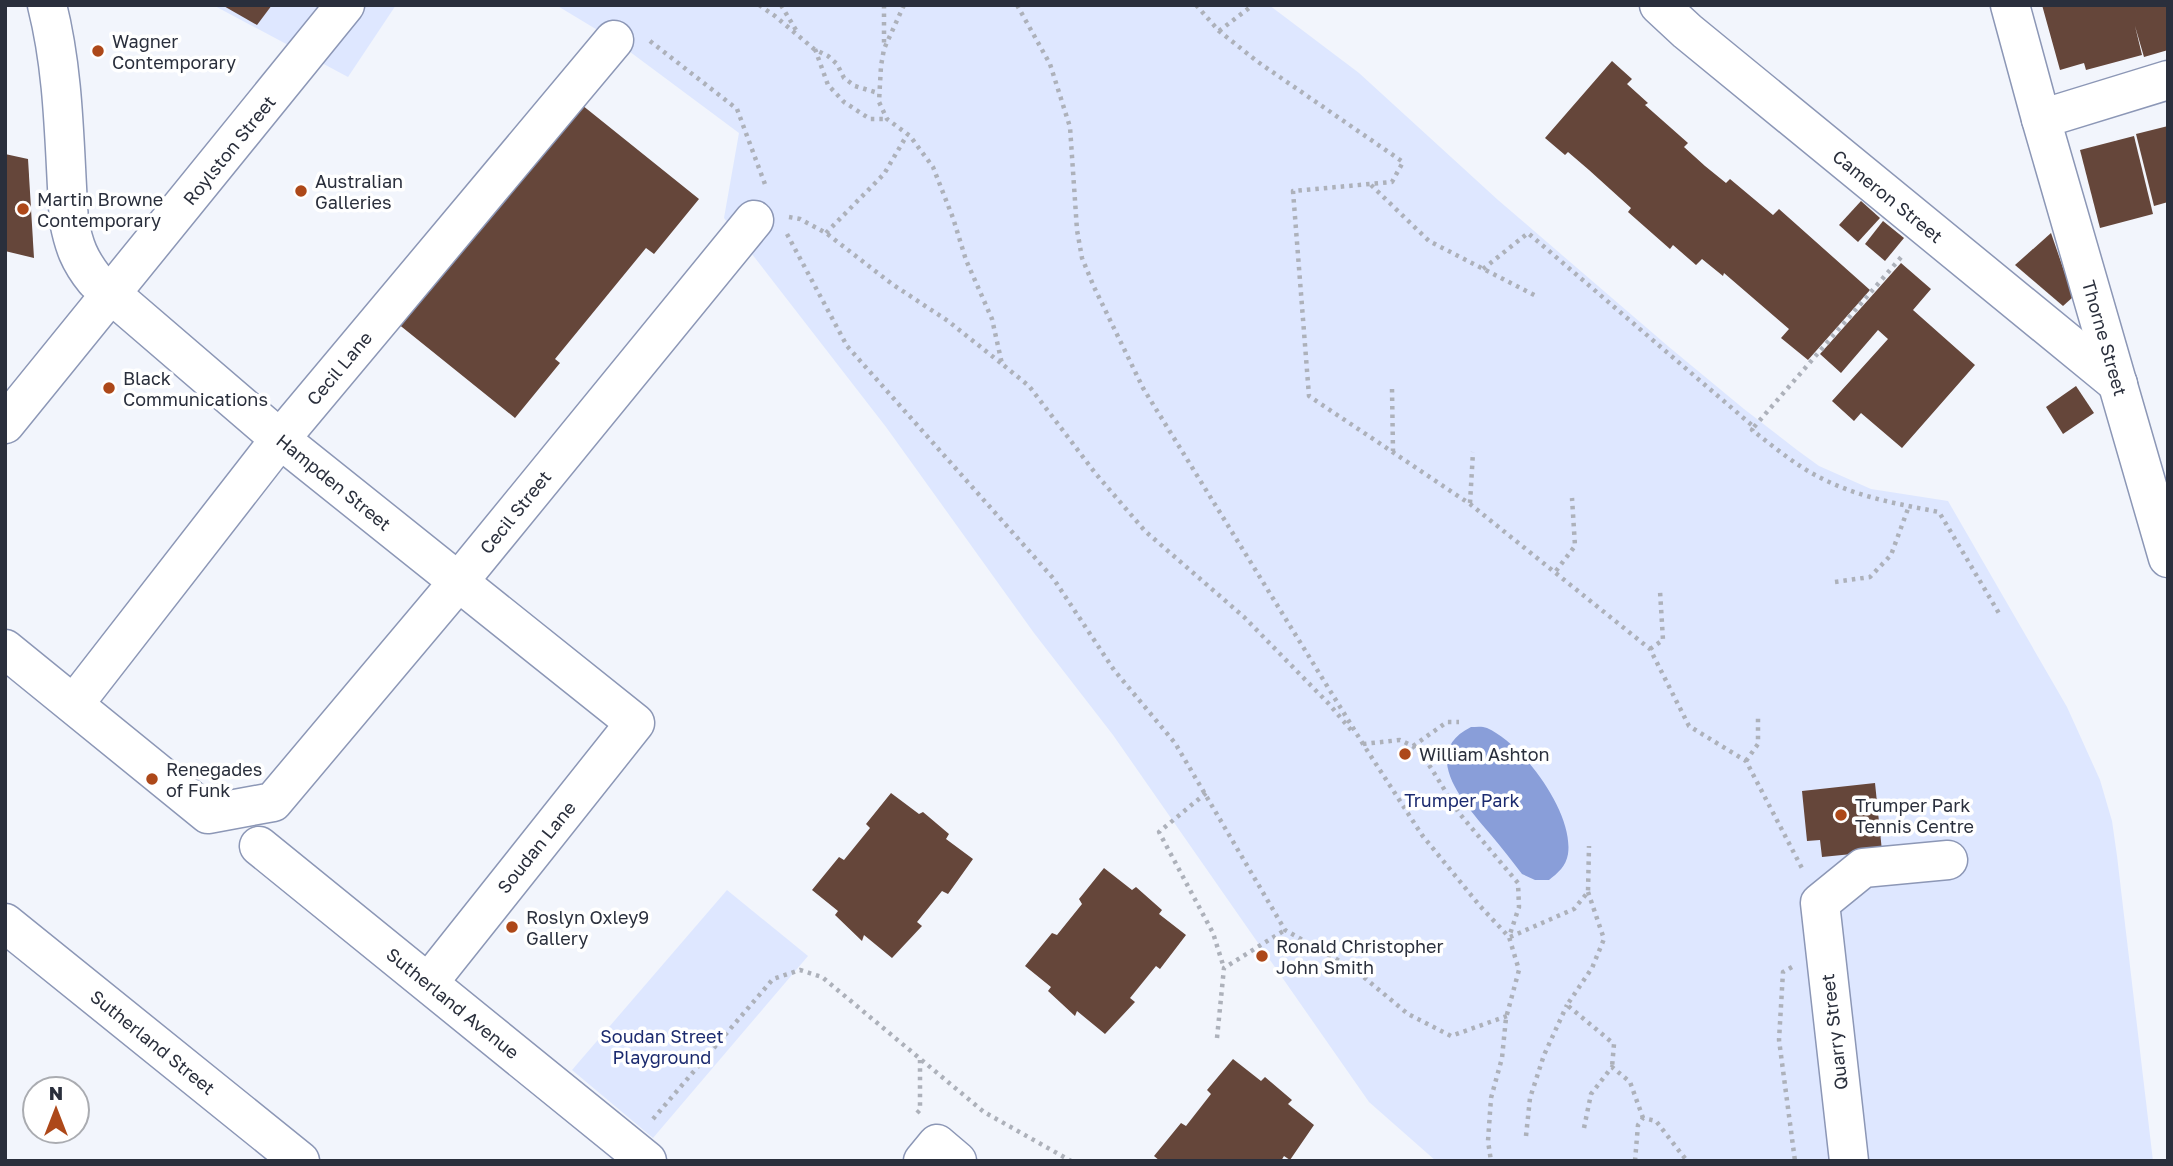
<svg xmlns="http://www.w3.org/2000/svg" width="2173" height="1166" font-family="'Golos Text',sans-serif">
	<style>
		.green { fill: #dee7ff }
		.water { fill: #899ed9 }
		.building { fill: #65463a }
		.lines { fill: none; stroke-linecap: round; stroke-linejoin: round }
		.minor-casing { stroke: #8c97b6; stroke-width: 41 }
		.path { stroke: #adb1ba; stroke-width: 4.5; stroke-dasharray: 3.5 5; stroke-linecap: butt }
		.minor { stroke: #fff; stroke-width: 38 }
		.poi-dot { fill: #ad4819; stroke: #fff; stroke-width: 2.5 }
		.labels { text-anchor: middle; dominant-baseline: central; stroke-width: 7; stroke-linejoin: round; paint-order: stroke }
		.poi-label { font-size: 18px; fill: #2a2f3c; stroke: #fff; text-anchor: start }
		.street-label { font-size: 18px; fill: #2a2f3c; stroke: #fff }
		.park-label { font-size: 18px; fill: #1b2a6f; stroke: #fff }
	</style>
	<rect width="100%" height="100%" fill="#f2f5fc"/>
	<g class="green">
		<polygon points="213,5 396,5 348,77"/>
		<polygon points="556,5 1269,5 1359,73 1498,200 1669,347 1744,409 1797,450 1819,466 1871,489 1948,501 2067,707 2100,780 2112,821 2117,856 2153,1161 1436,1161 1369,1102 1113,735 1034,633 886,427 724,218 739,133 614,40"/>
		<polygon points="727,890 808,956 653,1138 572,1070"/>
	</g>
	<path class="water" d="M1471,727C1476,727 1482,726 1487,728C1523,744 1574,813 1568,854C1566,866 1558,873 1549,880H1535L1522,874C1512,861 1502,848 1491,835C1467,806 1417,754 1471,727Z"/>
	<g class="building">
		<polygon points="222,5 272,5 257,25"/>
		<polygon points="2042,5 2168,5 2168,50 2144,57 2135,26 2142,55 2086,70 2084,63 2060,70"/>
		<polygon points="1612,61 1632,79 1627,84 1648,103 1645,105 1688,143 1684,147 1705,166 1726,183 1730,179 1773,215 1779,209 1870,290 1808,360 1781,338 1789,329 1724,273 1723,276 1702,259 1696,265 1673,245 1670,249 1628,212 1631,208 1589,170 1568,152 1565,155 1545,138"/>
		<polygon points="577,101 699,199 654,254 646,248 555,359 560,363 515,418 397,323"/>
		<polygon points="2168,126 2168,202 2154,206 2136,134"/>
		<polygon points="2134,136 2153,214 2100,228 2080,150"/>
		<polygon points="5,154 28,159 34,258 5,251"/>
		<polygon points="1861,201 1880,218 1858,242 1839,225"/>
		<polygon points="1883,221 1904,238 1885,261 1865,244"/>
		<polygon points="2051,233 2073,297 2063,306 2015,265"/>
		<polygon points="1901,263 1931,289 1913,310 1975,365 1902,448 1861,413 1854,421 1832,401 1888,339 1878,330 1841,373 1820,354"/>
		<polygon points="2076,386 2094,413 2063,434 2046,407"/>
		<polygon points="1875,783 1882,851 1822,857 1820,840 1807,841 1802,791"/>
		<polygon points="891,793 919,814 923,812 949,834 946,839 973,859 948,894 942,891 917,922 922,926 892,958 864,935 862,941 835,915 838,911 812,890 839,857 844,860 870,828 866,824"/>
		<polygon points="1104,868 1132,890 1136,887 1162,910 1159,914 1186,935 1160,969 1156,966 1130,998 1135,1002 1105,1034 1077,1011 1075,1016 1048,991 1051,987 1025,966 1052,933 1057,935 1082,904 1079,899"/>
		<polygon points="1233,1059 1261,1081 1265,1077 1292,1100 1288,1104 1314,1125 1290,1160 1284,1156 1281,1161 1160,1161 1154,1156 1181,1123 1186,1126 1211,1094 1207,1090"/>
	</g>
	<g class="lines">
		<g class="minor-casing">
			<g id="minor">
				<path d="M47,5C65,76 64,149 69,221C74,246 79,260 95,280L280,439L635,723L437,972"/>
				<polyline points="1659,5 1687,31 2118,384"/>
				<polyline points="2010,5 2041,119 2168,558"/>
				<polyline points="2041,119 2168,80"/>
				<polyline points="5,424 345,5"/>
				<polyline points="5,649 208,814 273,802 459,581 754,220"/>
				<polyline points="74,704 280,439 614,40"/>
				<polyline points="259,846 647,1161"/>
				<polyline points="5,923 300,1161"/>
				<polyline points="923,1161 937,1144 957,1161"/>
				<polyline points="1849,1161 1820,903 1863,868 1948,860"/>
			</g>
		</g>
		<g class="path">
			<polyline points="759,5 775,16 814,49 828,56 837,64 844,78 855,86 878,93"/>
			<polyline points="781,5 796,30"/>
			<polyline points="884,5 884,45"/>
			<polyline points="904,5 884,49 881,66 879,102 887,119 910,136 933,167 953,218 966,260 992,319 1002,364 1029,386 1096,474 1145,531 1244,617 1329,704 1351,730"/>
			<polyline points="1017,5 1050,64 1070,127 1077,230 1082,258 1094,287 1143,388 1363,744 1422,835 1480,906 1509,937 1519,970 1506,1018 1502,1058 1491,1098 1488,1141 1491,1161"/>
			<polyline points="1196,5 1219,31 1258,62 1403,162 1392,182 1293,191 1309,396 1470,504 1650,649 1689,726 1746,761 1804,872"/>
			<polyline points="1219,31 1253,5"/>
			<polyline points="650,41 737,109 766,187"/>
			<polyline points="815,49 828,85 844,102 870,119 887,119"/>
			<polyline points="1371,185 1429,241 1538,297"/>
			<polyline points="789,217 800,219 826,233 892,284 948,321 1002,364"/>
			<polyline points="826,233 884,174 907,135"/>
			<polyline points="787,234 847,346 1053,578 1114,670 1175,743 1285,930 1354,969 1408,1014 1451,1036 1507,1016"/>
			<path d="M1483,269L1528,233L1754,427L1752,430C1773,446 1795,465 1819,477C1857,497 1898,504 1939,512L2000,615"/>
			<polyline points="1392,389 1393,451"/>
			<polyline points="1754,427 1903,255"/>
			<polyline points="1470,503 1473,452"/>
			<polyline points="1556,571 1575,546 1572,498"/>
			<polyline points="1835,582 1870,577 1891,555 1909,506"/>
			<polyline points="1650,649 1663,640 1660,591"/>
			<polyline points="1363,744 1400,740 1413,746 1426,760 1459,813 1518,883 1519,907 1509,937"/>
			<polyline points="1413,746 1447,722 1459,722"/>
			<polyline points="1746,761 1758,744 1758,715"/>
			<polyline points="1206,793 1159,832 1213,933 1224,968"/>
			<polyline points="1588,892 1604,939 1592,968 1567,1005 1614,1044 1612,1067"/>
			<polyline points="1510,937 1574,909 1588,892 1589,846"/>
			<polyline points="1792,967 1783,972 1779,1040 1795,1161"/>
			<polyline points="1217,1038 1224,968 1285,930"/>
			<polyline points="917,1113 920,1110 920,1060"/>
			<polyline points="653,1119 773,979 800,970 822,977 984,1112 1071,1161"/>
			<polyline points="1584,1128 1591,1094 1612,1067 1630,1082 1643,1118"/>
			<polyline points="1526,1136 1530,1098 1544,1055 1567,1005"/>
			<polyline points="1635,1161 1638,1125 1643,1118 1656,1121 1687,1161"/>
		</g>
		<use href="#minor" class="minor"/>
	</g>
	<g class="poi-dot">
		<circle cx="98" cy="51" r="7"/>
		<circle cx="301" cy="191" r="7"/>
		<circle cx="23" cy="209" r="7"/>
		<circle cx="109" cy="388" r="7"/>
		<circle cx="1405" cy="754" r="7"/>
		<circle cx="152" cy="779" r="7"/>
		<circle cx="1841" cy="815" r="7"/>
		<circle cx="512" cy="927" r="7"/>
		<circle cx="1262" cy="956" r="7"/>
	</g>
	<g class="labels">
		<g class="poi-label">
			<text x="112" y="41">Wagner<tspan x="112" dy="21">Contemporary</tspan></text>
			<text x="315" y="181">Australian<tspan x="315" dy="21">Galleries</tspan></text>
			<text x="37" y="199">Martin Browne<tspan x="37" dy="21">Contemporary</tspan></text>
			<text x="123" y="378">Black<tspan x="123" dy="21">Communications</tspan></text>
			<text x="1419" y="754">William Ashton</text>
			<text x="166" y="769">Renegades<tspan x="166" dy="21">of Funk</tspan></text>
			<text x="1855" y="805">Trumper Park<tspan x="1855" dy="21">Tennis Centre</tspan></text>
			<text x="526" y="917">Roslyn Oxley9<tspan x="526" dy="21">Gallery</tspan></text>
			<text x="1276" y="946">Ronald Christopher<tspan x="1276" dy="21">John Smith</tspan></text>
		</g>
		<g class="street-label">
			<text transform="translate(229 150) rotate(-51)">Roylston Street</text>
			<text transform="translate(1888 196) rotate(39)">Cameron Street</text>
			<text transform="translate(2105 338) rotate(74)">Thorne Street</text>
			<text transform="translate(339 368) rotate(-50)">Cecil Lane</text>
			<text transform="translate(334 482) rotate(39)">Hampden Street</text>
			<text transform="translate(515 512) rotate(-51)">Cecil Street</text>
			<text transform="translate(536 847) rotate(-51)">Soudan Lane</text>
			<text transform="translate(453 1003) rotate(39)">Sutherland Avenue</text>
			<text transform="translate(1834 1032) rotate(-97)">Quarry Street</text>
			<text transform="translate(153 1042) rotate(39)">Sutherland Street</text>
		</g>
		<g class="park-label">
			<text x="1462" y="800">Trumper Park</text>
			<text x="662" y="1036">Soudan Street<tspan x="662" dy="21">Playground</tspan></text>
		</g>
	</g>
	<rect width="2173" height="1166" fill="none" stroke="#2a2f3c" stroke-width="14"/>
	<g transform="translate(56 1110)"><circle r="33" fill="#ffffff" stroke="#aaacb1" stroke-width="2"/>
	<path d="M0-5L12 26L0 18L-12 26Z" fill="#ad4819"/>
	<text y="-10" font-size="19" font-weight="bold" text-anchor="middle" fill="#2a2f3c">N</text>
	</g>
</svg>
